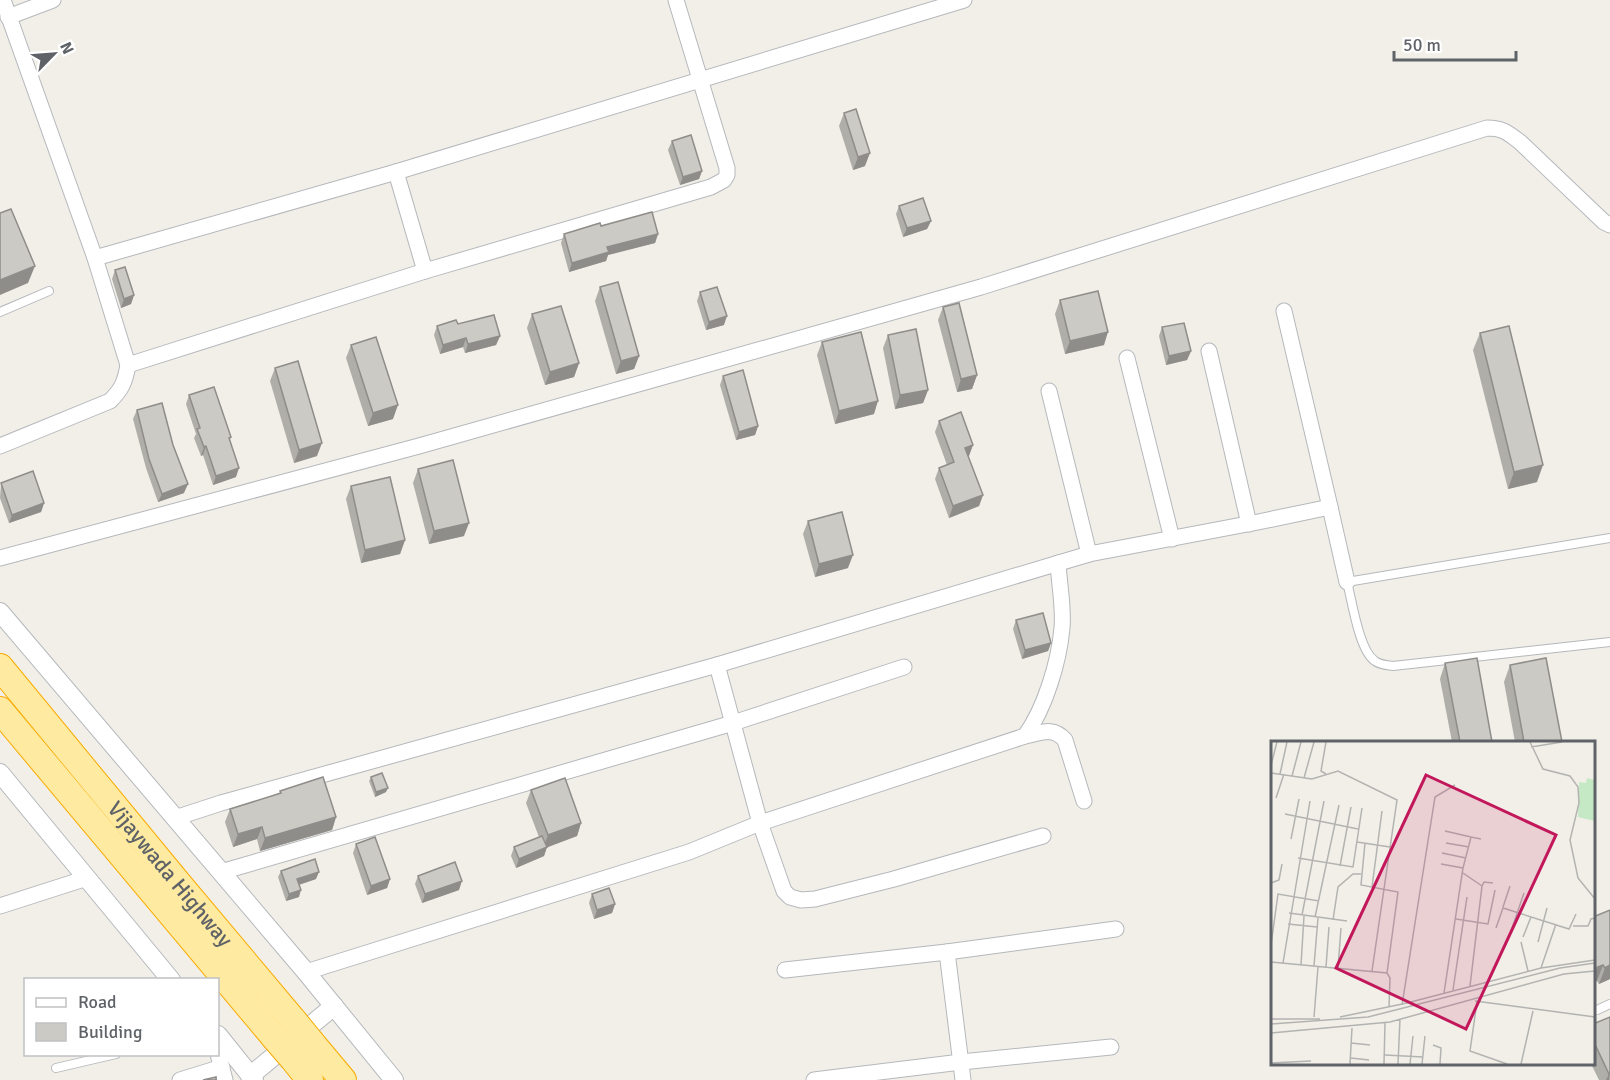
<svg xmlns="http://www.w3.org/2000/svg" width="1610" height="1080" font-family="Signika,sans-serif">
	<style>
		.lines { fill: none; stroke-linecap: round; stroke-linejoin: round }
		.service-casing { stroke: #b5b8bc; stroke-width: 10 }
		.minor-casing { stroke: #b5b8bc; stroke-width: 17 }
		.tertiary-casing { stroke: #b5b8bc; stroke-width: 20 }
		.trunk-casing { stroke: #f9ab00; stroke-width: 28 }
		.service { stroke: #fff; stroke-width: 8 }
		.minor { stroke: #fff; stroke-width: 15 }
		.tertiary { stroke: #fff; stroke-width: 18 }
		.trunk { stroke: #feeaa1; stroke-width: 26 }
		.trunk-bridge-casing { stroke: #f9ab00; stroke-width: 28; stroke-linecap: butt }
		.trunk-bridge { stroke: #feeaa1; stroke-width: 26 }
		.wall { fill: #afaea9 }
		.shaded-wall { fill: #8f8d8a }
		.building { fill: #cccac5; stroke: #8f8d8a; stroke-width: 1.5 }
		.labels { text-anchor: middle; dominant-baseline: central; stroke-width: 4.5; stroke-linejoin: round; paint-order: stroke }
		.street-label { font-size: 22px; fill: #5f6368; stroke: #fff }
		.inset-road { fill: none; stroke: #b3b3b1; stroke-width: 1.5 }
		.view { fill: #c2185b; fill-opacity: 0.15; stroke: #c2185b; stroke-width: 3 }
		.inset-edge { fill: none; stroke: #5f6368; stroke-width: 3 }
	</style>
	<rect width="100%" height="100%" fill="#f1efe8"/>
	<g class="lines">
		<g class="service-casing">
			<g id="service">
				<polyline points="0,312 49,291"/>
				<path d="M1610,538L1347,582C1352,600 1359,651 1375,661C1380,665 1386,665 1393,666L1610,642"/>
				<polyline points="1597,1010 1610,1004"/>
				<polyline points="56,1068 116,1054"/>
			</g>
		</g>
		<g class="minor-casing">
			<g id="minor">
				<polyline points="8,17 53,0"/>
				<polyline points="396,172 425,271"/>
				<polyline points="95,258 396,172 964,0"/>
				<polyline points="1284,311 1330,507"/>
				<polyline points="1209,351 1249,524"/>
				<polyline points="1127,358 1172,539"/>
				<polyline points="128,365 425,271 711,187 724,180 727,175 727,168 676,0"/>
				<polyline points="1049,391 1089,554"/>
				<path d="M0,446L110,401C122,389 125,382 128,365L95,258L3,0"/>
				<path d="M0,558L419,446L981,287L1487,128C1503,128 1508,133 1520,142L1604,222L1610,225"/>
				<polyline points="717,665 760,823 784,891 790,897 801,900 815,899 894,879 1043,836"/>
				<path d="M1025,736C1045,708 1059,662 1062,628C1064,608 1059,583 1058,563"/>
				<polyline points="175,818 221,803 717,665 1089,554 1258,522 1330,507 1347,582"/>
				<polyline points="221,872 733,723 904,667"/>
				<polyline points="0,906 87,878"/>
				<polyline points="947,952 1116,929"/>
				<polyline points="785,970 947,952 963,1080"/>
				<path d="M306,972L689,852L760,823L1025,736C1041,733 1053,726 1065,740L1084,801"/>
				<polyline points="218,1054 225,1080"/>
				<polyline points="180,1080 222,1067"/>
				<polyline points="814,1080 961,1062 1111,1047"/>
			</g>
		</g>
		<g class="tertiary-casing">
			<g id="tertiary">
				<polyline points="0,612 306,972 394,1080"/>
				<polyline points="0,773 171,980"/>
				<polyline points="218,1035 254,1080"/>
				<polyline points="250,1076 334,1006"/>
			</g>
		</g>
		<g class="trunk-casing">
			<g id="trunk">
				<path id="s1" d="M0,667L178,883L294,1021"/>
				<polyline points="0,710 274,1037"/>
				<polyline points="312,1043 343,1080"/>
				<polyline points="293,1059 310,1080"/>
			</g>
		</g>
		<use href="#service" class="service"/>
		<use href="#minor" class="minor"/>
		<use href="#tertiary" class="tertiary"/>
		<use href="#trunk" class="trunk"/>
		<g class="trunk-bridge-casing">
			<g id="trunk-bridge">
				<polyline points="294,1021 312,1043"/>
				<polyline points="274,1037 293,1059"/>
			</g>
		</g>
		<use href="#trunk-bridge" class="trunk-bridge"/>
	</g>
	<g class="wall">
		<polygon points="844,113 865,166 853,170 839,126"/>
		<polygon points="672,141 702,171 699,179 680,185 668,150"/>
		<polygon points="899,206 931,221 927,229 903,237 896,214"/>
		<polygon points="601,226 658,234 655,243 608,255 606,261 569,272 561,243 564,234"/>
		<polygon points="115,270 134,295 131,304 121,308 112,279"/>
		<polygon points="600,287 639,356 634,369 616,374 595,301"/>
		<polygon points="700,292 724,325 706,330 697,301"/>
		<polygon points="1060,300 1104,345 1065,354 1055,314"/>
		<polygon points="943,307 977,375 972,389 957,392 938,320"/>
		<polygon points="532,314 579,363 574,377 545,385 527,328"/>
		<polygon points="458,324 500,336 496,345 465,353 463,347 440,354 434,335 437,326"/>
		<polygon points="1162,327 1191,351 1187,360 1166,365 1159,336"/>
		<polygon points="1480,333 1537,482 1508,489 1473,350"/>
		<polygon points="888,335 928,390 923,403 895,409 883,348"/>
		<polygon points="822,342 874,414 835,424 817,355"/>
		<polygon points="351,345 393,419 368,426 346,358"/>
		<polygon points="275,368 317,456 294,463 270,381"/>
		<polygon points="723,376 758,426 755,435 736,440 720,385"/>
		<polygon points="189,395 231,437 230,440 236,477 213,485 203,455 201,456 194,438 196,434 186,404"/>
		<polygon points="137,410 184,493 158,502 146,468 133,419"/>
		<polygon points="939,421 973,445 968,457 983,495 979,506 949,518 935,479 939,468 947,465 935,432"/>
		<polygon points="418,469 464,536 429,544 413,483"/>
		<polygon points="1,483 44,503 41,512 9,523 0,498"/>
		<polygon points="351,486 405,540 400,554 361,563 346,499"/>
		<polygon points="808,521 848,568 815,577 803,534"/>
		<polygon points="1016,620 1051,643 1048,651 1022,659 1013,629"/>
		<polygon points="1445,663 1492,742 1452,742 1440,679"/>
		<polygon points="1510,665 1562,742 1515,742 1504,682"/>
		<polygon points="371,777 386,792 375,797 369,781"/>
		<polygon points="531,790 581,823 577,836 547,847 544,856 516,868 511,856 514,847 539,837 526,803"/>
		<polygon points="280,791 336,817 332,830 260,851 257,839 233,847 225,822 230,809 279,794"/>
		<polygon points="356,844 390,879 387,888 367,895 353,853"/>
		<polygon points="281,871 316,879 299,885 299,897 286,901 278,877"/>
		<polygon points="418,876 459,890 422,903 415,884"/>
		<polygon points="592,894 615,904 612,913 594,919 589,903"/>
		<polygon points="1610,910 1610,979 1599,984 1597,981"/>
		<polygon points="1610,1017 1610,1080 1599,1080 1591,1064 1593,1064 1593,1024"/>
	</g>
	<g class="shaded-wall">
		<polygon points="870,153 865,166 853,170 858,157"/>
		<polygon points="702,171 699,179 680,185 683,177"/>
		<polygon points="931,221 927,229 903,237 907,228"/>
		<polygon points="658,234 655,243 608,255 606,261 569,272 572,263 607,247"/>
		<polygon points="35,266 28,283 0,295 0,280"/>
		<polygon points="134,295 131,304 121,308 124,299"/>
		<polygon points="727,316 724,325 706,330 709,322"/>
		<polygon points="1108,332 1104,345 1065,354 1070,341"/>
		<polygon points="500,336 496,345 465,353 468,344"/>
		<polygon points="466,338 463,347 440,354 443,345"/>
		<polygon points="1191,351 1187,360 1166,365 1169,356"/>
		<polygon points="639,356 634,369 616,374 621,361"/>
		<polygon points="579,363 574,377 545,385 550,372"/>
		<polygon points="977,375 972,389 957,392 961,379"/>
		<polygon points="928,390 923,403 895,409 900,395"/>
		<polygon points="878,401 874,414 835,424 839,411"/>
		<polygon points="398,405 393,419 368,426 373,413"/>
		<polygon points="758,426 755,435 736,440 739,432"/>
		<polygon points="322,443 317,456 294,463 299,450"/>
		<polygon points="973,445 969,456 961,459 965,448"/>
		<polygon points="206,446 203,455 201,456 204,447"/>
		<polygon points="1543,465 1537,482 1508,489 1514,472"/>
		<polygon points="239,468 236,477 213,485 216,476"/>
		<polygon points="188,484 184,493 158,502 162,494"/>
		<polygon points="983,495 979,506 949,518 953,506"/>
		<polygon points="44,503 41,512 9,523 12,515"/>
		<polygon points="469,523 464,536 429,544 434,531"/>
		<polygon points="405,540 400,554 361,563 365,550"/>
		<polygon points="853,555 848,568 815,577 819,564"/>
		<polygon points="1051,643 1048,651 1022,659 1025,650"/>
		<polygon points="388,788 386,792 375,797 376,792"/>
		<polygon points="336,817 332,830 260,851 265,838"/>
		<polygon points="581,823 577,836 543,849 548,835"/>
		<polygon points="262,827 257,839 233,847 238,834"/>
		<polygon points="547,847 544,856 516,868 519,859"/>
		<polygon points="319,872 316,879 295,886 297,879"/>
		<polygon points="390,879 387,888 367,895 371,886"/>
		<polygon points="462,881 459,890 422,903 425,894"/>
		<polygon points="301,890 299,897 286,901 289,894"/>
		<polygon points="615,904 612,913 594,919 597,910"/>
		<polygon points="1603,965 1597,981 1593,983 1593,969"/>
		<polygon points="1610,965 1610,979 1599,984 1605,968"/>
		<polygon points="1610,1073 1609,1080 1606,1080 1609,1074"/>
	</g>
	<g class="building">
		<polygon points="856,109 870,153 858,157 844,113"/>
		<polygon points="691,135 702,171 683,177 672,141"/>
		<polygon points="923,198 931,221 907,228 899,206"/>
		<polygon points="11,209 35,266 0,280 0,213"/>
		<polygon points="652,212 658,234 607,247 609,252 572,263 564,234 600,223 601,226"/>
		<polygon points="125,267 134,295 124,299 115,270"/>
		<polygon points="618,282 639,356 621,361 600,287"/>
		<polygon points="717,287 727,316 709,322 700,292"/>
		<polygon points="1098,291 1108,332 1070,341 1060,300"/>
		<polygon points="959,303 977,375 961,379 943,307"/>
		<polygon points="561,306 579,363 550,372 532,314"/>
		<polygon points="494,315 500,336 468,344 466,338 443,345 437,326 456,320 458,324"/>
		<polygon points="1184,323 1191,351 1169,356 1162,327"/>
		<polygon points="1509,326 1543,465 1514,472 1480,333"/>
		<polygon points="916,329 928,390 900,395 888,335"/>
		<polygon points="861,332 878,401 839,411 822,342"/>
		<polygon points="376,337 398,405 373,413 351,345"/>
		<polygon points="298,361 322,443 299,450 275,368"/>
		<polygon points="743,370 758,426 739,432 723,376"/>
		<polygon points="214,387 231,437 229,438 239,468 216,476 206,446 204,447 197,429 200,428 189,395"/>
		<polygon points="162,403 173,445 188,484 162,494 149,459 137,410"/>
		<polygon points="961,412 973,445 965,448 983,495 953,506 939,468 954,462 939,421"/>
		<polygon points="453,460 469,523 434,531 418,469"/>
		<polygon points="33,471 44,503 12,515 1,483"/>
		<polygon points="390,477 405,540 365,550 351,486"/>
		<polygon points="842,512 853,555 819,564 808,521"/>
		<polygon points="1043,613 1051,643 1025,650 1016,620"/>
		<polygon points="1477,658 1492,742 1460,742 1445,663"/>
		<polygon points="1546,658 1562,742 1524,742 1510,665"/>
		<polygon points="382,773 388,788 376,792 371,777"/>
		<polygon points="323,777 336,817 265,838 262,827 238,834 230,809 281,793 280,791"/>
		<polygon points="565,778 581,823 548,835 531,790"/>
		<polygon points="542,836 547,847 519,859 514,847"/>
		<polygon points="375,837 390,879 371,886 356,844"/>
		<polygon points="315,859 319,872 297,879 301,890 289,894 281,871"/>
		<polygon points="455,862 462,881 425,894 418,876"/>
		<polygon points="609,888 615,904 597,910 592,894"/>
		<polygon points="1610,910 1610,965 1605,968 1603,965 1593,969 1593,917"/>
		<polygon points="1610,1017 1610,1073 1609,1074 1593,1040 1593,1024"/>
		<polygon points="216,1077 216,1080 203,1080"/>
	</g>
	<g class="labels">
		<g class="street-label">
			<text stroke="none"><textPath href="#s1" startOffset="268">Vijaywada Highway</textPath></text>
		</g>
	</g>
	<g transform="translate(1271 741)">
		<rect width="324" height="324" fill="#f1efe8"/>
		<path d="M316,37L324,39V80L307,76L308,41L315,42Z" fill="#c5e8c5"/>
		<path class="inset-road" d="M55,1L50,30L55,33M259,1L272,28L299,35L307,46L308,62L299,99L307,137L324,158M260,6L291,1M0,24L6,1M0,32L41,38L67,30L126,59L101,230M9,33L16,1M21,35L30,1M33,37L43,1M5,57L13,33M14,73L87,88M174,90L200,96M20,98L28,58M86,101L119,106M94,102L90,144L127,151L116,232M175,102L198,106M171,112L195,117M27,117L82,126L91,67M170,123L192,127M69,125L80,66M192,132L211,145M0,142L8,139L11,123M101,146L111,70M232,166L239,145M18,172L76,180M31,174L53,60M44,176L68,64M185,178L217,183L224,149M62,179L67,146L82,133H90M17,183L46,186M302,185H317L320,178L324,177M225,187L232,167L298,188L305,173M239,193L253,152M252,196L260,176M250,201L257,230M267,201L276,167M0,204L7,153L48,160M0,221L116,232L119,237L118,266M12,222L39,60M30,224L33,175M43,225L47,177M55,226L58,186M67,227L70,187M270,227L285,183M199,245L211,145L213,141L222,142M182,249L196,156M173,252L192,127L200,96L210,98M204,260L324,276M206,261L199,310L236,323M131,264L164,56L184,44M43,276L47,226M69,276L136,262L270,227L324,219M0,278H49M0,283L97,276L289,227L324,222M0,292L119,281L293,233L324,230M80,302L99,304M162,304L170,307L169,323M114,314L152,316M80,317L98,319M0,322L40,320M79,323L81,287M113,323L114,282M127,323L129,278M139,323L142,295M151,323L154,295M250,323L262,270"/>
		<path class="view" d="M155,34L285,94L195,288L65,227Z"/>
		<rect width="324" height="324" class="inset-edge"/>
	</g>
	<rect x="24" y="978" width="195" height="78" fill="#ffffff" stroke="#bfc1c3" stroke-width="1.5"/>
	<rect x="36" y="998" width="30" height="9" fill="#ffffff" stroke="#bfc1c3" stroke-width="1.5"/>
	<text x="78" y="1008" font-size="18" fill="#5f6368">Road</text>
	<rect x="36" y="1023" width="30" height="18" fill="#cccac5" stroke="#bfc1c3" stroke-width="1.5"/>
	<text x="78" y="1038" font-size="18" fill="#5f6368">Building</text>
	<g transform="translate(54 54) rotate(65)" stroke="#ffffff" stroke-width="4.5" paint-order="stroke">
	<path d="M0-4.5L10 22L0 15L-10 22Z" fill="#5f6368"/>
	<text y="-9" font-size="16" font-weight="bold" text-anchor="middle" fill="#5f6368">N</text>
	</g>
	<path d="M1394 51v9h122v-9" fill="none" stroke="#5f6368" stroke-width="3"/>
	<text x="1403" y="51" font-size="18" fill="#5f6368" stroke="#ffffff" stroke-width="4.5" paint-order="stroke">50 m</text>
</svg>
